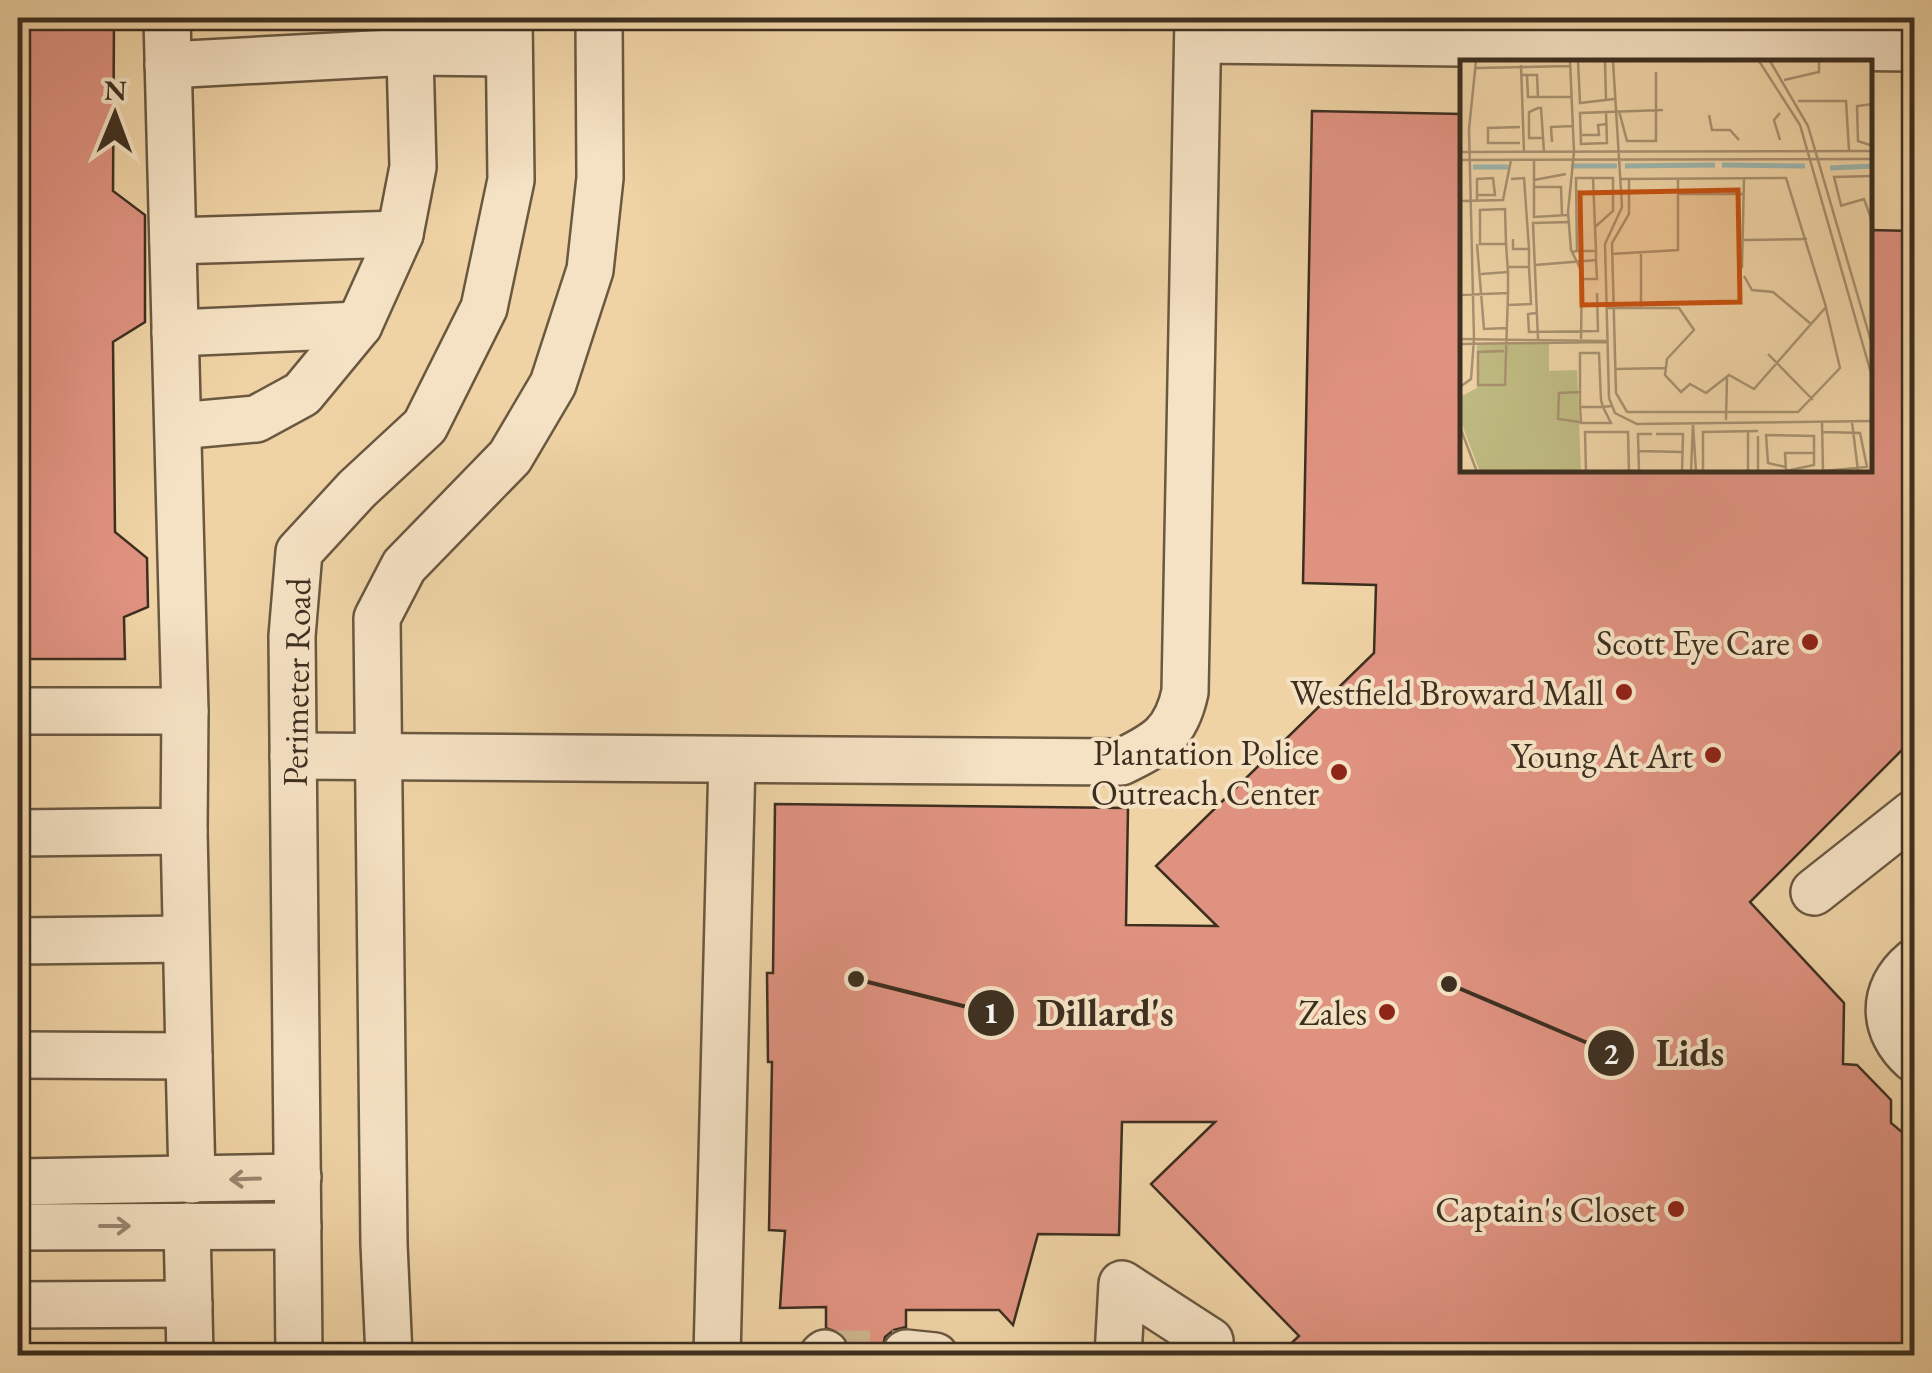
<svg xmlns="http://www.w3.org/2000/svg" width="1932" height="1373" font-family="'EB Garamond',serif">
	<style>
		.building { fill: #df9280; stroke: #3d2f20; stroke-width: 2.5 }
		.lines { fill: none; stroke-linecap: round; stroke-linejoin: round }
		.minor-tunnel { stroke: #cbb28a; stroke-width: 45; stroke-dasharray: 45 22; stroke-linecap: butt }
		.minor-casing { stroke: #6a5841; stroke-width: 50 }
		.minor { stroke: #f5e2c4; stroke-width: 45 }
		.oneway { stroke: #998872 }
		.poi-dot { fill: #8f2418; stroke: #f5e2c4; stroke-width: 4 }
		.labels { text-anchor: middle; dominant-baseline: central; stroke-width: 8; stroke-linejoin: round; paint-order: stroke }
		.poi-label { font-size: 35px; fill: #3d2f20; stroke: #f5e2c4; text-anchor: end }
		.street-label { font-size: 35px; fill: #3d2f20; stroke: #f5e2c4 }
		.inset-river { fill: none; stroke: #9cb6ae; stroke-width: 5 }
		.inset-road { fill: none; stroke: #a89170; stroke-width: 2.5 }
		.view { fill: #c65110; fill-opacity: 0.15; stroke: #c65110; stroke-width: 5 }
		.inset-edge { fill: none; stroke: #3d2f20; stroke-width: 5 }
		.leader { fill: none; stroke: #3d2f20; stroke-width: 4 }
		.callout-dot { fill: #3d2f20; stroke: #f5e2c4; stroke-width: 4 }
		.mark-label { font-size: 30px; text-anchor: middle; font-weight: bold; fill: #fff }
		.callout-label { font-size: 38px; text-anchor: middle; font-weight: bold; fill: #3d2f20; stroke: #f5e2c4; stroke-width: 8; stroke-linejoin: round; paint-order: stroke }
	</style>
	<rect width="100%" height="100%" fill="#efd3a5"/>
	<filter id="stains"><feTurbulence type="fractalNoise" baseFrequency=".002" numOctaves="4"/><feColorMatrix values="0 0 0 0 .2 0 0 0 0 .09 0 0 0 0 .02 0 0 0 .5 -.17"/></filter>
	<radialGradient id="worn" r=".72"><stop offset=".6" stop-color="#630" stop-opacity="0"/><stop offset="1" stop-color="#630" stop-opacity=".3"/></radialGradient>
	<g class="building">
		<polygon points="18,18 114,18 113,191 145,215 145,322 113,342 115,532 147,558 148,607 124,617 125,659 18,659"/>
		<polygon points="1312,111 1462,114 1462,470 1870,470 1870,230 1914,231 1914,738 1750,902 1844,1003 1843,1064 1857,1065 1891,1100 1891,1123 1914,1142 1914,1356 1278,1356 1299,1336 1151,1184 1215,1122 1122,1122 1119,1235 1038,1234 1013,1325 999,1310 906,1310 906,1327 894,1330 885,1337 881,1356 850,1356 850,1345 844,1335 826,1328 826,1307 780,1308 785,1231 769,1230 772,1062 768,1062 767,973 773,973 775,804 1128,808 1126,925 1217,926 1156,866 1374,653 1376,585 1303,583"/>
	</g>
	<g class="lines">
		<polyline class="minor-tunnel" points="825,1353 906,1353"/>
		<g class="minor-casing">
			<g id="minor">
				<polyline points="1198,40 1914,48"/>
				<polyline points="168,65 410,52 509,53"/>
				<polyline points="173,241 400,234"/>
				<polyline points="175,333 359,325"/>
				<polyline points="178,426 256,419 302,394 359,325 400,234 413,167 409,18"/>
				<polyline points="18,711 185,711 167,18"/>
				<path d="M293,756L1121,762C1158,744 1176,734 1185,692L1198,18"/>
				<polyline points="18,833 184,831 185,711"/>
				<polyline points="1814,892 1914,813"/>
				<polyline points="18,941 186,939"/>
				<path d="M1914,962C1880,990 1882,1031 1914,1059"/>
				<polyline points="18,1055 189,1056 184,831"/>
				<polyline points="189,1056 192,1180"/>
				<polyline points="18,1182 298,1177"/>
				<polyline points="187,1226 190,1356"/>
				<polyline points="18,1227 298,1226"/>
				<polyline points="18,1305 189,1304"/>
				<polyline points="906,1353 935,1356"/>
				<polyline points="299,1356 292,636 299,552 357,489 425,426 484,308 511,180 509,18"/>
				<polyline points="389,1356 384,1244 377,618 404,566 510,457 553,384 590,270 600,178 599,18"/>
				<polyline points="717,1356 732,760"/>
				<polyline points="822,1356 825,1353"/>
				<polyline points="1118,1356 1122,1284 1210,1341"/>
			</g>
		</g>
		<use href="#minor" class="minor"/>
	</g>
	<defs><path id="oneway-shaft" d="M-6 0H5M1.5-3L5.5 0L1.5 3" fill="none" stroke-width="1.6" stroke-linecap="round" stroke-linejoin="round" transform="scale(2.5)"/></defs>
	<g class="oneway">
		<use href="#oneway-shaft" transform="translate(245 1179) rotate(178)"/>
		<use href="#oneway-shaft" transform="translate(115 1226)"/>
	</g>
	<g class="poi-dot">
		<circle cx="1810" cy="642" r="10"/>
		<circle cx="1624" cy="692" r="10"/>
		<circle cx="1713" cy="755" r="10"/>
		<circle cx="1339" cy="772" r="10"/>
		<circle cx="1387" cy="1012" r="10"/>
		<circle cx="1676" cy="1209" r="10"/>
	</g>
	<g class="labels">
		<g class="poi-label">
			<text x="1790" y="642">Scott Eye Care</text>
			<text x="1604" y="692">Westfield Broward Mall</text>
			<text x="1319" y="752">Plantation Police<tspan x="1319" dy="40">Outreach Center</tspan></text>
			<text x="1693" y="755">Young At Art</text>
			<text x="1367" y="1012">Zales</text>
			<text x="1656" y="1209">Captain's Closet</text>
		</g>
		<g class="street-label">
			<text transform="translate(296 682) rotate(-89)">Perimeter Road</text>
		</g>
	</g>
	<g transform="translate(1460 60)">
		<rect width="412" height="412" fill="#efd3a5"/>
		<path d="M17,284H89V311L117,310L121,412H20L0,359V337L17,328Z" fill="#bfbb82"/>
		<path class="inset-river" d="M262,105L345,106M111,106H157M165,106L255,105M13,107H48M370,108L413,106"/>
		<path class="inset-road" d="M110,1L114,92L108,152L111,190L122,212L121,279M118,1L120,43L154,39M145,1L146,40M153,1L162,147L145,184L149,338L155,353L177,364L413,361M299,1L340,65L413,320M310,1L348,66L413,288M61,5L64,92M16,8L111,6M61,15H77L78,37H112M67,15L68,37H78M324,20L359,12V1M338,41H386L389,90M413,44L397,46L398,81L413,86M159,51L167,81H196V12M146,52L147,83L121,84L120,53L203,50M249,55L252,70H270L279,80M60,67L28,68V83H60M121,75H139L138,65L147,64M83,78H69V52L78,48H81L84,92M320,80L314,60L320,53M92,82L91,67L113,66M0,92L413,91M0,100L413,99M74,100V157L108,155M51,119L64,118L69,189M169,119V154L152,183L156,333L167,352H338L380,308L366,248M74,120L106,114M74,127H101L102,155M218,134H284M17,135H35L33,118L17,119V141M0,141L43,140L51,100M381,145L374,117L413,116M380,146L404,139L412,161M284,180L347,179M17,184L24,269L47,268M46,184L45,149L20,150V184H46L48,212M117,191H136L133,118M112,192L117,191L116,118H153V151L135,167M151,194L218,190V118M75,205L136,200V191M47,207H69V189H53V179M282,208L284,118M21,214L48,212V233M284,216L292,230L313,232L351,264M122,219H137L136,200M0,235L48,233L45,325H18V292L44,291M48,245L71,244L69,207M181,247V194M147,248H219L234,270L207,299L205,315L221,332L230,324L246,333L269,315L294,329L366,247L326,118L161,119M76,253L68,254L69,272L138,271L137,233M0,279L146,281M78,279L73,163L110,162M0,284L147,282M308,294L353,340M155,309L205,308M0,327L11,319L14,279L9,69L16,1M120,332L99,333L98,359L120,362M120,347V293H139L141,340L143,347L151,363H121L120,347H143L151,346M266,360L267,317M362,362L363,410M392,362L398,411M233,364L236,412M0,367L17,412M288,371V412M362,372L400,373L407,407L363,411M196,374H223L222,412M298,376V412M178,391L222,392M326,407L308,403L306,375L354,376V405L326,411L325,393H354M126,412L125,372H168L169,412M179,412L178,374H192M231,412L233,363M243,412V372L298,371"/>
		<path class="view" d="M278,130L280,242L122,245L120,133Z"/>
		<rect width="412" height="412" class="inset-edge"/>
	</g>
	<path class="leader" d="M856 979L991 1013M1449 984L1611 1053"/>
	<g class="callout-dot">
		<circle cx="856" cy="979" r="10"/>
		<circle cx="1449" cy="984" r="10"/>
		<circle cx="991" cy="1013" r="25"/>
		<circle cx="1611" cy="1053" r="25"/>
	</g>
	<g class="mark-label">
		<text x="991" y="1023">1</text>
		<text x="1611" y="1064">2</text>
	</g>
	<g class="callout-label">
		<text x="1105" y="1026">Dillard's</text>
		<text x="1690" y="1066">Lids</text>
	</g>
	<rect width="1932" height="1373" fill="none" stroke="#efd3a5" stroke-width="60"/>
	<rect x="20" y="20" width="1892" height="1333" fill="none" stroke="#3d2f20" stroke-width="5"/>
	<rect x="30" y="30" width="1872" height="1313" fill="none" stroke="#3d2f20" stroke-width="2.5"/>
	<g transform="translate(115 115) rotate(1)" stroke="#f5e2c4" stroke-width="8" paint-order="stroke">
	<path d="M0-8L18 38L0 25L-18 38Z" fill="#3d2f20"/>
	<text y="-15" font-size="28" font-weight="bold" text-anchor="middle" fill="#3d2f20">N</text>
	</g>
	<rect width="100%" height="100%" filter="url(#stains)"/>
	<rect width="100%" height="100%" fill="url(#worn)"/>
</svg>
